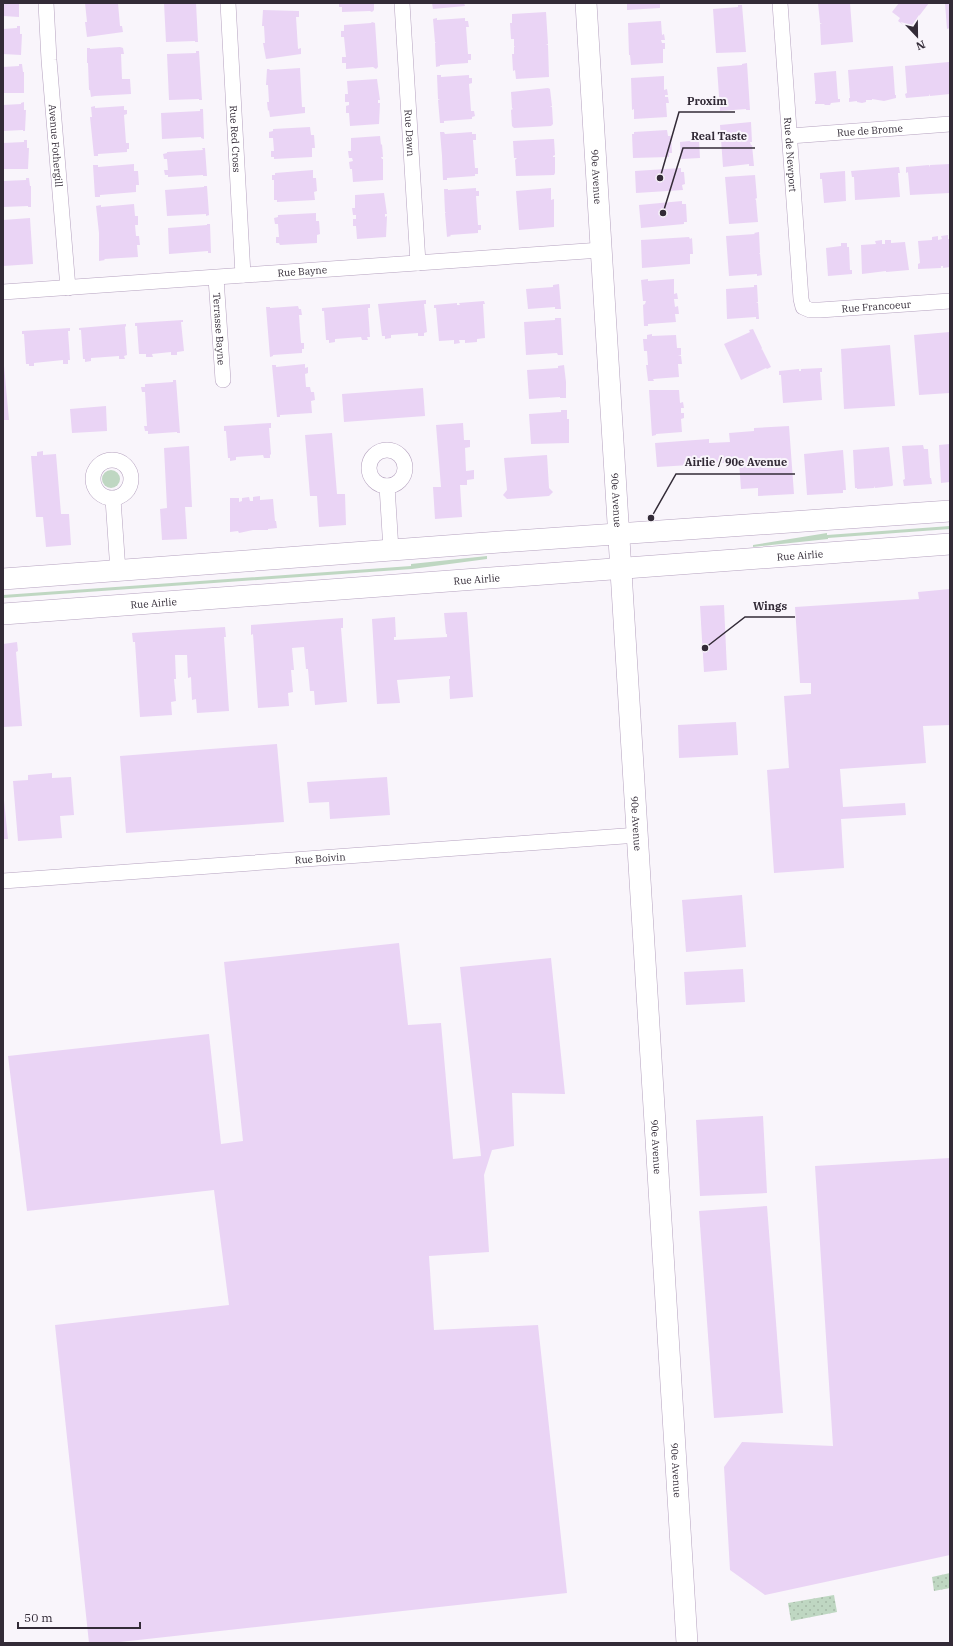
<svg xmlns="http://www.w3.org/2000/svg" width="953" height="1646" font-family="'IBM Plex Serif',serif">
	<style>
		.grass { fill: #bfd7c2 }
		.garden { fill: url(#garden-dots) }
		.building { fill: #ead4f5 }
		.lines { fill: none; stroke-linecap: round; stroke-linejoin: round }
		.street-casing { stroke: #b5a2bf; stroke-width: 16 }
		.secondary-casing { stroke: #b5a2bf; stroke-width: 22 }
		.street { stroke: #fff; stroke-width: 15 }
		.secondary { stroke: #fff; stroke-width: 21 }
		.labels { text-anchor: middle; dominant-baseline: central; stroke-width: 4; stroke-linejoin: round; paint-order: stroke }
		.street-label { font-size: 10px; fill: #332b37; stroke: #f9f5fb }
		.leader { fill: none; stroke: #332b37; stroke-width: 1.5 }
		.callout-dot { fill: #332b37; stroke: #f9f5fb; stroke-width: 1.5 }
		.callout-label { font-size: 11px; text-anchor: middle; font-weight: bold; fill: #332b37; stroke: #f9f5fb; stroke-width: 4; stroke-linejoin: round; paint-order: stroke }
	</style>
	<defs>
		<pattern id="garden-dots" width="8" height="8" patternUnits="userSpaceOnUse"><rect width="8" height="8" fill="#bfd7c2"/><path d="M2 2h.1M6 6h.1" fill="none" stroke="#a5b9a7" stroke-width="1.8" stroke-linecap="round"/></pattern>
	</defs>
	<rect width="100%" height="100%" fill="#f9f5fb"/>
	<g class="grass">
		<circle cx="111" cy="479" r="9"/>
		<polygon points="950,526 950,529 828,538 828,539 753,547 753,545 827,533 827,535"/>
		<polygon points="487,556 487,559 412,569 3,598 3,595 411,566 411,564"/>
	</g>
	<g class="garden">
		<polygon points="950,1573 950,1588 934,1591 932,1577"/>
		<polygon points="834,1595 837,1612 791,1621 788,1603"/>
	</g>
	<g class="building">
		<polygon points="3,3 19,3 19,17 3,16"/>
		<polygon points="85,3 118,3 120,26 122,26 123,32 87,37 85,22 87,22"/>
		<polygon points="164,3 196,3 198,42 195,42 195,41 166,42"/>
		<polygon points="339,3 374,3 374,10 372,12 370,11 342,12 342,7 339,7"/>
		<polygon points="432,3 464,3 465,6 433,9"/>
		<polygon points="627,3 660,3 660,8 627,10"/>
		<polygon points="818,3 850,3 853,42 821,45 820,24 822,23 820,23"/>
		<polygon points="899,3 929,3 909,29 898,21 900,18 892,12"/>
		<polygon points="945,3 950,3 950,28 947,29"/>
		<polygon points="738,5 742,5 746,52 716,53 713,9 738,7"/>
		<polygon points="263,10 299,11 299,17 296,17 298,49 301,48 301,54 266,59 263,43 265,43 264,26 262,26"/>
		<polygon points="546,12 548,44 546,44 548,45 549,77 516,79 515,70 513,71 512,54 514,54 514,47 515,46 514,46 514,39 511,39 510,23 512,23 512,14"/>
		<polygon points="437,18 437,20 465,18 465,21 468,21 469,27 466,27 468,54 471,54 471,60 468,60 468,63 440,65 440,66 436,67 435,43 436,43 435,42 433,19"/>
		<polygon points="661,21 662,35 664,34 665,40 661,40 662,43 665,43 665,49 663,49 663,63 631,65 630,55 629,55 628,23"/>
		<polygon points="372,22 375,23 378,67 376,69 373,67 346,69 346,63 342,63 342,57 346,57 344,37 341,37 341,31 344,31 344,25 371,23"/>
		<polygon points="17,26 20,26 20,34 22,34 21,55 3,54 3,29 17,28"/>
		<polygon points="120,47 123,48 124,54 121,54 122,79 130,79 131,94 95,96 91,97 90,90 89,90 88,63 87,63 87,48 90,48 90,49"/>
		<polygon points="196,51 199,51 202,100 199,100 199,99 169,100 167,54 196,53"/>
		<polygon points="949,62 950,94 930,96 929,94 929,96 906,98 905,94 907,93 905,66"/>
		<polygon points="747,63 750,110 746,110 746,109 720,111 717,67 742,65 742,64"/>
		<polygon points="19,64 22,64 23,72 24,72 24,93 3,93 3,67 19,66"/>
		<polygon points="893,66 895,95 896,95 896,98 884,101 872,99 872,100 866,100 866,102 862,103 857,102 857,101 849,102 849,98 850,98 848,70"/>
		<polygon points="300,68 302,107 305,107 305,113 270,117 269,110 268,111 267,102 269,102 268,85 266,85 267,69 269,69 270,70"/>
		<polygon points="836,71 838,99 840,99 840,102 831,103 830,105 825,105 824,104 815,104 815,101 816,101 814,73"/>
		<polygon points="437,75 441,75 441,77 469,75 469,78 472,78 472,83 469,84 470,97 471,111 474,111 475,116 472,117 472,119 444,121 444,123 440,123 438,100 440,99 438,99"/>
		<polygon points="664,76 664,90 667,89 668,95 665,95 665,97 668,97 669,103 666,103 667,117 634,119 634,109 632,110 631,78"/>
		<polygon points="377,79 380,100 378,100 378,103 380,103 379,124 350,126 349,113 346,113 346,106 349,105 349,102 345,102 345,94 348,94 347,81"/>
		<polygon points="548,88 550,89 552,106 550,107 552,107 553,124 551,126 514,128 512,126 511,110 513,109 512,108 511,92"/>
		<polygon points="24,102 24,110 26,110 25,131 23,131 23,130 3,131 3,105 21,104 21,103"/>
		<polygon points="95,106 95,108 124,106 124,110 127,110 127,114 124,115 126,143 129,143 129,149 127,149 127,152 98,154 98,156 94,156 90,117 92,117 91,107"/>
		<polygon points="200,109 203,109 204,139 201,138 201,137 162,139 161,113 200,111"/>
		<polygon points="751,122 752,142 750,142 751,145 752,145 754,166 749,166 749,164 723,167 720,125"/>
		<polygon points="310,127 311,135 314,135 315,148 312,148 312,157 274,159 274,157 271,157 271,151 274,151 273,138 269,138 269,132 273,131 273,129"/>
		<polygon points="667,130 668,136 671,136 672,153 669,153 669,157 633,158 632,134 634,134 634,132"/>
		<polygon points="440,132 444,132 445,134 472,132 472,134 476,134 476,140 473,140 475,168 478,168 478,174 475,174 475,176 447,178 447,180 443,180 442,156 446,156 442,156"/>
		<polygon points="380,136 381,145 382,144 383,157 381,157 382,159 383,159 383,180 353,182 352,169 350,169 349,162 353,161 352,158 349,158 348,151 351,151 351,138"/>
		<polygon points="552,139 554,139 555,155 553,156 553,157 555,157 555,173 554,175 516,176 515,160 517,158 514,158 513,141"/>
		<polygon points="24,140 27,140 27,148 29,148 28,169 3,169 3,143 24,142"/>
		<polygon points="699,140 700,158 681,159 680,142"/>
		<polygon points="202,148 205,148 207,176 203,176 203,175 168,177 168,175 165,175 164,170 168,170 167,159 164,159 163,154 167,153 167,152 203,150"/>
		<polygon points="134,164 134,171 138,171 139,185 136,185 136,192 100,195 100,197 95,197 93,165 98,165 98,167"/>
		<polygon points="950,164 950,193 910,195 908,172 906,173 906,167 929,165 930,167 930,165"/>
		<polygon points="899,167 900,173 898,173 900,197 855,200 854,177 852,177 851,171"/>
		<polygon points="681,168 681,172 684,172 685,184 682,185 683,190 636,193 635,171"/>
		<polygon points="313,170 313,178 316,178 317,191 314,192 315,200 277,202 277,200 274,200 274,180 272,180 272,175 275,175 275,173"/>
		<polygon points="845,171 846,201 824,203 822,179 820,179 820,173"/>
		<polygon points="755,175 757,198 755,199 756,200 758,222 729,224 725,177"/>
		<polygon points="26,178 29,178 30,186 31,186 31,207 28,207 28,206 3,207 3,181 26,180"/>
		<polygon points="204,186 207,186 209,215 206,216 206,214 167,216 165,190 204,187"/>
		<polygon points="476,188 476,191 479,191 479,196 476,196 478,225 481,225 481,230 478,230 478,233 450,235 451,236 447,237 445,213 446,213 445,212 444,189 448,189 448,190"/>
		<polygon points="551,188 551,200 554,199 554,227 519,230 516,191"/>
		<polygon points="384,193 387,214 385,214 385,217 387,216 386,237 357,239 356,226 353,226 353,219 356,219 356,215 353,215 352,208 355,208 355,195"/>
		<polygon points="682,201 682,204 686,204 687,222 684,222 684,224 641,228 639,205"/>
		<polygon points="134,204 135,216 138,216 138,225 135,225 136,236 139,236 140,245 137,245 138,257 104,259 105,260 99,261 99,233 96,206 101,205 101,207"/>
		<polygon points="316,213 316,221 319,221 320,234 317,235 317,243 280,245 279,243 276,243 276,237 279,237 278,224 275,224 274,218 278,217 278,215"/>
		<polygon points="30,218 33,264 3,266 3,220"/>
		<polygon points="207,224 210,224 211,253 208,253 208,251 169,254 168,228 207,225"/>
		<polygon points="759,232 760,253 759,254 760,254 762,275 757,276 757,274 729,276 726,236 755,234 754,233"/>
		<polygon points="948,235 948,239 950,239 950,267 943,268 943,266 941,266 941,268 918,269 918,264 920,263 918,241 932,240 932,237 938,236 938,240 942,239 941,236"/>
		<polygon points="689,237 690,239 692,238 693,254 690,254 690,264 642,268 641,240"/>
		<polygon points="882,240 882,244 885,244 885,240 891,240 891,243 905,242 909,270 886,272 886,271 862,274 861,245 876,244 875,241"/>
		<polygon points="841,243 847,243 847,247 849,247 850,270 852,270 852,274 828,276 826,248 841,246"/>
		<polygon points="648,279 648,281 674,279 674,294 677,293 678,299 674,299 675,307 678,306 679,314 675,314 676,322 648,324 648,326 644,326 643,305 645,304 646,301 643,301 641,280"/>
		<polygon points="559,284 561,309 555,309 555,307 528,309 526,289 553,287 553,285"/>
		<polygon points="754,285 757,285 758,302 756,303 758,303 759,319 756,319 756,317 727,319 726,289 754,287"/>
		<polygon points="426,300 426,304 424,304 427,332 424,333 424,336 418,336 418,333 391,335 391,338 385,339 385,336 382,336 378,304"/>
		<polygon points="484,301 485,304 483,304 485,338 477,339 477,342 465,343 465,340 459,340 460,343 454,344 454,340 439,341 436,308 434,308 434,305 457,303 457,305 460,305 459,303"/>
		<polygon points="370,304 370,308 368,308 370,337 367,337 368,340 362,340 361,337 335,339 335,342 329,343 329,340 326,340 324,311 322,311 322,308"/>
		<polygon points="298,306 299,309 301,309 302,315 299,315 300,330 301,343 304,343 304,349 302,349 302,353 273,355 273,356 270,357 266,307 270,307 270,308"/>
		<polygon points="555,318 561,318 563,355 558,355 557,353 526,355 524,322 555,320"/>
		<polygon points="183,320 183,322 181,322 184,351 177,352 177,355 171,355 171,352 152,354 153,357 146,357 146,354 139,354 137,326 135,326 135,323"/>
		<polygon points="126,324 126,326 125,327 127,355 124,356 125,359 119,359 119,356 91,358 91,361 85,362 85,359 83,359 81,330 79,330 79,328"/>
		<polygon points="70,328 70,331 68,331 70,360 68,360 68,364 63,364 63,360 34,363 34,366 29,366 29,364 26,364 24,334 22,334 22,331"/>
		<polygon points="753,329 762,348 761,350 762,349 771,367 767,369 766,368 741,380 724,344 750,332 749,330"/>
		<polygon points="950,332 950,393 919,395 914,335"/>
		<polygon points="652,334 652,336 676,335 677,348 681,348 681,355 678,356 681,356 682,364 678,364 679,377 653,379 654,381 648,381 646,365 648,365 647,351 644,351 643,339 647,339 647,335"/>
		<polygon points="890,345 895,406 844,409 841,349"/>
		<polygon points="3,355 9,420 3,420"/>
		<polygon points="305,364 305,368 308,367 308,373 305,374 306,387 310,387 311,392 314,392 315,400 311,401 312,413 280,415 280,417 277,417 272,365 276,365 276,367"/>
		<polygon points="564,365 566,382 566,398 560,398 560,397 529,399 527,370 558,368 558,366"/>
		<polygon points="822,368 822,372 820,372 822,400 783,403 781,375 779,375 779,371 799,369 799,371 801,371 801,369"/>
		<polygon points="173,380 176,380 180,433 177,433 177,432 148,434 148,431 145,431 144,426 147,426 145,392 142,392 141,387 145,387 145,384 173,382"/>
		<polygon points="423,388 425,416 344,422 342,394"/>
		<polygon points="649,390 679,390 680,403 683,402 684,408 681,408 681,413 684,413 684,418 681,419 682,432 656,434 656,435 652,436"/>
		<polygon points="106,406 107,431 72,433 70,409"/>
		<polygon points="561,410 567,410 567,419 569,419 569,443 531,444 529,414 561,412"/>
		<polygon points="271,423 271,428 269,428 271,454 270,455 270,458 264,458 263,455 236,457 236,460 230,461 230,458 228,458 226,431 224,431 224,426"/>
		<polygon points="463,423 464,440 470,440 470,447 465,448 466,471 474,470 474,479 467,480 467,485 460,485 462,517 435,519 433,487 441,487 436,425"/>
		<polygon points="789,426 794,494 758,496 758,488 741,489 739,462 657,467 655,443 709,439 709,443 730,442 729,433 754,431 754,428"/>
		<polygon points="332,433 337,494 345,494 346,525 319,527 317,496 310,496 305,435"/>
		<polygon points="950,444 950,482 941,483 939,445"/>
		<polygon points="923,445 924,449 928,449 930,478 931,478 932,484 904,486 903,480 905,479 902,446"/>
		<polygon points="189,446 192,507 185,507 187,539 162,540 160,509 167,508 164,448"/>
		<polygon points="889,447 893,485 892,486 875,488 874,486 874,488 857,489 857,488 855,488 853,450"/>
		<polygon points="843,450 846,490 843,490 843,493 807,495 804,454"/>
		<polygon points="43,451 43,455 56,454 61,514 69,514 71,545 46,547 43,517 36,517 31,456 37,456 37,452"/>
		<polygon points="547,455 549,488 553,492 549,496 507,499 503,495 507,490 504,458"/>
		<polygon points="260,496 260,500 273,499 275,521 276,521 277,528 268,529 268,530 253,530 239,533 238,531 230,532 230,498 239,498 239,502 242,501 242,498 249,497 250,501 253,501 253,497"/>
		<polygon points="950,589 950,725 923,726 926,763 840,769 843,807 905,803 906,815 841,819 844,868 774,873 767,770 789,768 784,696 811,694 811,683 800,683 795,607 919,599 918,592"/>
		<polygon points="724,605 727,670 704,672 700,606"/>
		<polygon points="467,612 473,697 450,699 449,679 450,679 450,676 397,680 400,703 377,704 372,619 395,617 396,637 394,637 394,640 447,637 447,634 446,634 444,613"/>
		<polygon points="343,618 343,628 341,628 347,702 315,705 314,691 310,691 308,669 306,669 304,647 292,648 294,670 291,670 293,692 288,693 289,706 258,708 253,634 251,635 251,625"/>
		<polygon points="225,627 226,637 224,637 229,711 197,713 196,699 192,700 191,677 188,678 187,655 175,655 176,679 174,679 176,701 171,702 172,715 140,717 135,642 133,642 132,633"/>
		<polygon points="17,642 18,651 16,652 22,726 3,727 3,644"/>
		<polygon points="736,722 738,755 679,758 678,725"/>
		<polygon points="277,744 284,822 126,833 120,756"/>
		<polygon points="52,773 52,778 71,777 74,815 60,816 62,838 18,841 13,781 28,780 28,775"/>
		<polygon points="387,777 390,815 330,819 329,802 309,803 307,782"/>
		<polygon points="3,791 8,839 3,839"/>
		<polygon points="742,895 746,947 686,952 682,900"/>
		<polygon points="399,943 408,1025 441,1023 453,1159 481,1156 460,967 551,958 565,1094 512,1093 514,1146 492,1150 484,1175 489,1252 429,1256 434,1330 538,1325 567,1593 111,1643 89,1643 55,1325 229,1305 214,1190 27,1211 8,1056 209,1034 221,1144 243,1141 224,962"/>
		<polygon points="743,969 745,1002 686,1005 684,972"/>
		<polygon points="763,1116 767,1193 700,1196 696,1120"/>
		<polygon points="950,1158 950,1555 765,1595 730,1570 724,1467 742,1442 833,1446 815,1166"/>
		<polygon points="767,1206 783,1413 714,1418 699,1211"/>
	</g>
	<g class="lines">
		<g class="street-casing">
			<g id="street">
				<path id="s1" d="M46,3L49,60L68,288"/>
				<path id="s2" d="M228,3L243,275"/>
				<path id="s3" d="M402,3L418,263"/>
				<path id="s4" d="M780,3L801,299L803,307L810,310H820L950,301"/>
				<path id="s5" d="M790,136L950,124"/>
				<path id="s6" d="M216,278L223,380"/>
				<path id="s7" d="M3,292L601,250"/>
				<circle cx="387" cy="468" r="18"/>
				<circle cx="112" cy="479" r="19"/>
				<polyline points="387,486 391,550"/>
				<polyline points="113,499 118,571"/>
				<path id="s8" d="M3,881L638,835"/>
			</g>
		</g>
		<g class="secondary-casing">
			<g id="secondary">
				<path id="s9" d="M586,3L687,1643"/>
				<polyline points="3,579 500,542 950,511"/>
				<path id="s10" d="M3,614L950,544"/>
			</g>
		</g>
		<use href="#street" class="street"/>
		<use href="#secondary" class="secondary"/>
	</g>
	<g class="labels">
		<g class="street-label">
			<text stroke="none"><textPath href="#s5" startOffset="80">Rue de Brome</textPath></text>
			<text stroke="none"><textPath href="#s3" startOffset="130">Rue Dawn</textPath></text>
			<text stroke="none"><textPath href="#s2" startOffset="136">Rue Red Cross</textPath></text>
			<text stroke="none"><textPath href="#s1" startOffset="143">Avenue Fothergill</textPath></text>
			<text stroke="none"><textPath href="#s4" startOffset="152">Rue de Newport</textPath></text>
			<text stroke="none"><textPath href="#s9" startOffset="174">90e Avenue</textPath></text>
			<text stroke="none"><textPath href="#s7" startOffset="300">Rue Bayne</textPath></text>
			<text stroke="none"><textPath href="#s4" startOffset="379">Rue Francoeur</textPath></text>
			<text stroke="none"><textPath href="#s6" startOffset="51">Terrasse Bayne</textPath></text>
			<text stroke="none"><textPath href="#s9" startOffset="498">90e Avenue</textPath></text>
			<text stroke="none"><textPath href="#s10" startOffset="799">Rue Airlie</textPath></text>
			<text stroke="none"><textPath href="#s10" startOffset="475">Rue Airlie</textPath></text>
			<text stroke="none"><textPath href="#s10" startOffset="151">Rue Airlie</textPath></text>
			<text stroke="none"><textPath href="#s9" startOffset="822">90e Avenue</textPath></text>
			<text stroke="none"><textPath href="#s8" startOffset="318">Rue Boivin</textPath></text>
			<text stroke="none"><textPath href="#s9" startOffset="1146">90e Avenue</textPath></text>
			<text stroke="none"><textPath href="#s9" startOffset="1470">90e Avenue</textPath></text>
		</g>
	</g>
	<path class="leader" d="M660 178L679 112H735M663 213L683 148H755M651 518L676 474H795M705 648L745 617H795"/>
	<g class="callout-dot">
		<circle cx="660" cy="178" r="4"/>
		<circle cx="663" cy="213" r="4"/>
		<circle cx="651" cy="518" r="4"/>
		<circle cx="705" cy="648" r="4"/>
	</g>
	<g class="callout-label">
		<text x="707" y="105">Proxim</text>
		<text x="719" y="140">Real Taste</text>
		<text x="736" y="466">Airlie / 90e Avenue</text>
		<text x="770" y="610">Wings</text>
	</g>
	<rect width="953" height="1646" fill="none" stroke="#332b37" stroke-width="8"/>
	<g transform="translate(917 36) rotate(158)" stroke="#f9f5fb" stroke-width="3" paint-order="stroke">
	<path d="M0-3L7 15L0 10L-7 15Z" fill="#332b37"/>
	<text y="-6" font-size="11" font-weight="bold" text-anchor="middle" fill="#332b37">N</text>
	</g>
	<path d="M18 1622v6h122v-6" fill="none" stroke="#332b37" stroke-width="2"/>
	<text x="24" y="1622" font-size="12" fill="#332b37" stroke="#f9f5fb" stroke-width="3" paint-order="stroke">50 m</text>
</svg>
